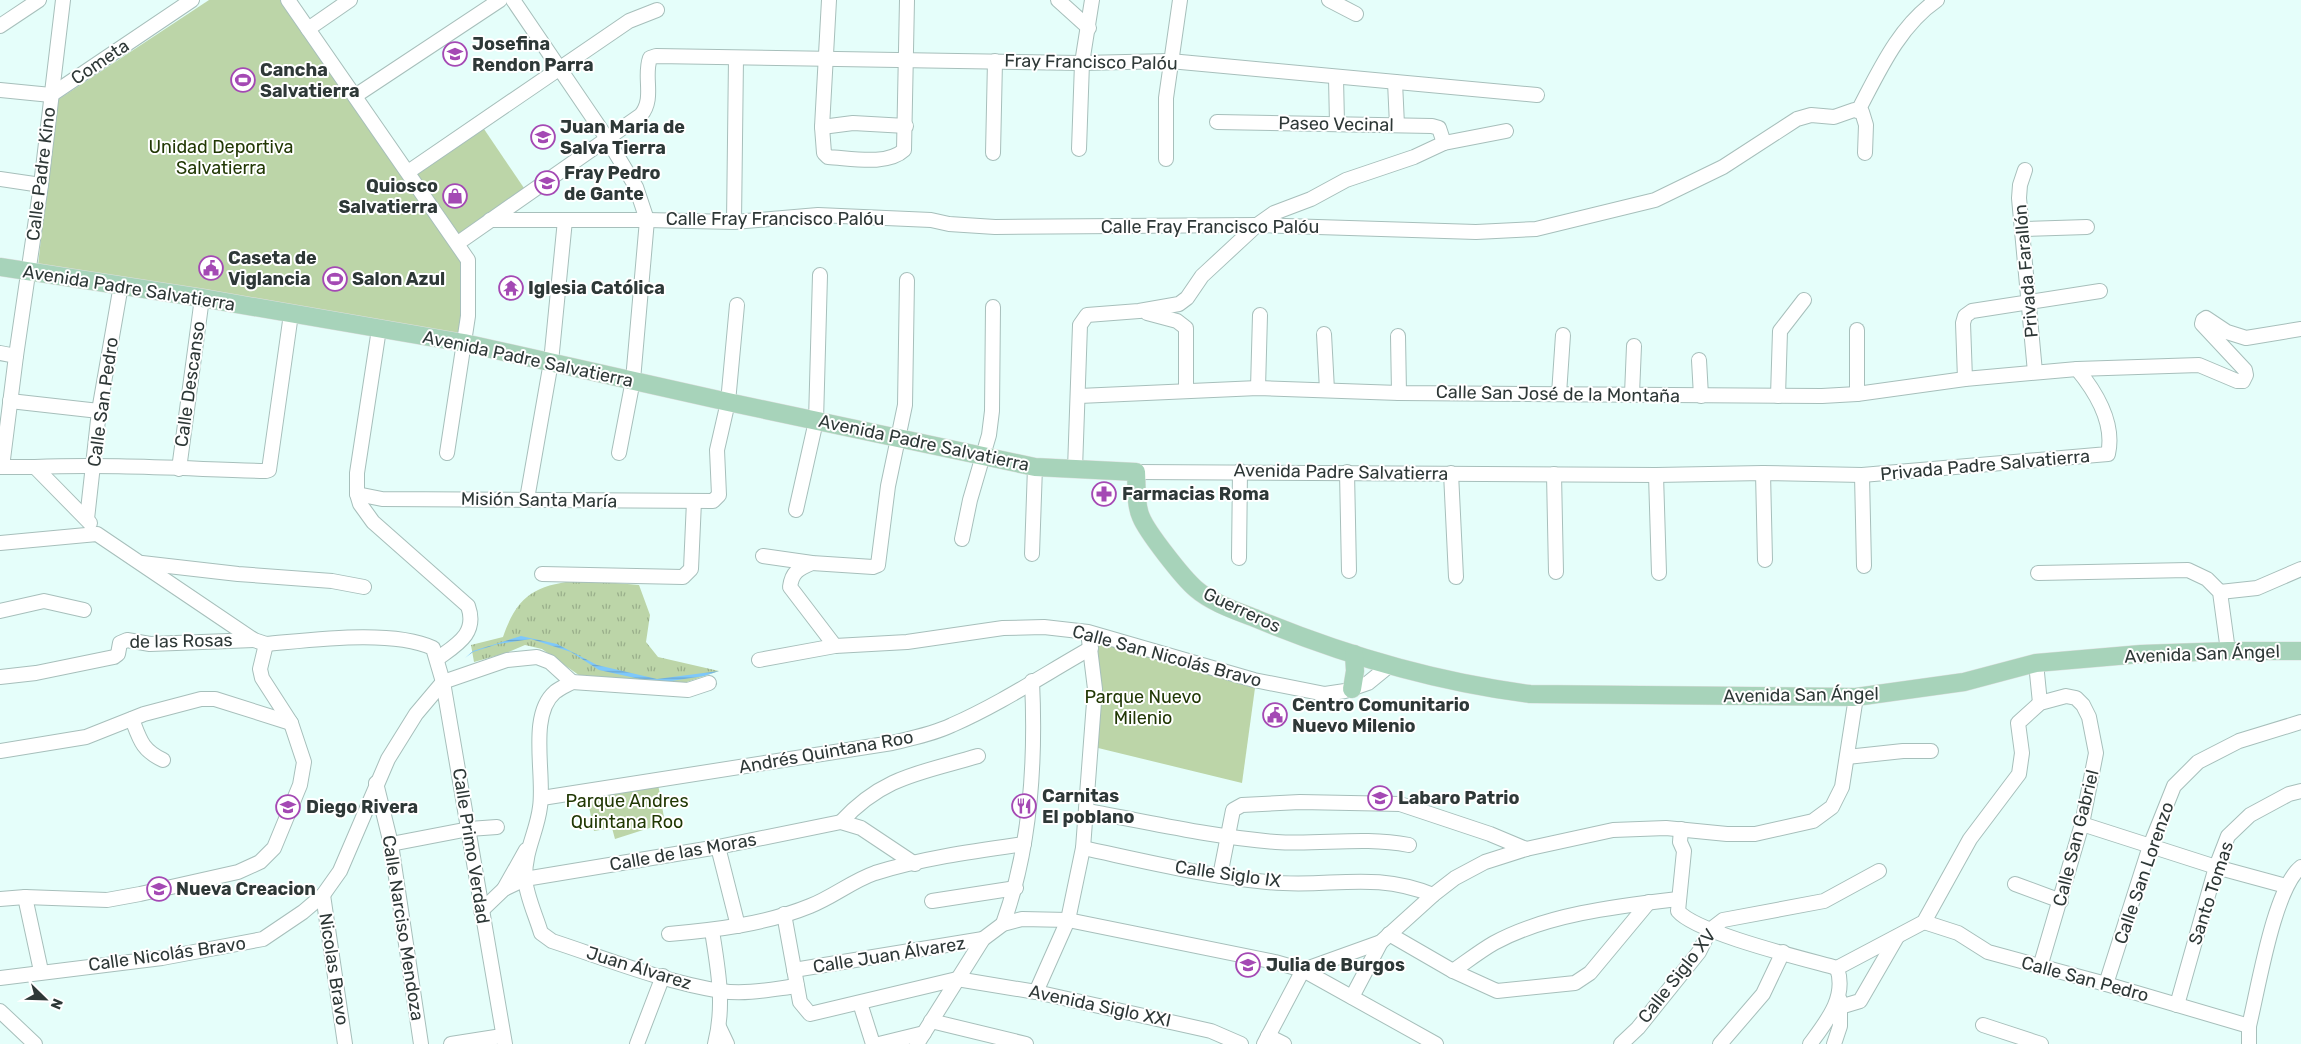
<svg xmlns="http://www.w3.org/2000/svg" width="2301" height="1044" font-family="Rubik,sans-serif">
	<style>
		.grass { fill: url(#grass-tufts) }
		.park { fill: #bcd5a8 }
		.water { fill: url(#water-rules) }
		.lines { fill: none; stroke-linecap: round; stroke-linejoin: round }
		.minor-casing { stroke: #a7bfbb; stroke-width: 16 }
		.major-casing { stroke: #dedfdf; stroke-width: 19 }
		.minor { stroke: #fff; stroke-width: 14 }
		.major { stroke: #a7d3ba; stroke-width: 18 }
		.labels { text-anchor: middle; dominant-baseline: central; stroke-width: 4; stroke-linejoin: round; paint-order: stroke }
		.poi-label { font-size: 18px; font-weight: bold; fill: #2e3837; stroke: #fff; text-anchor: start }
		.street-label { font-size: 18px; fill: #2e3837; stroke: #fff }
		.park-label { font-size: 18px; fill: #213804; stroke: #fff }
	</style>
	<defs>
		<pattern id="grass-tufts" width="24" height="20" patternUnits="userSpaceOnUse" patternTransform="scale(1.25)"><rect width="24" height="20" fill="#bcd5a8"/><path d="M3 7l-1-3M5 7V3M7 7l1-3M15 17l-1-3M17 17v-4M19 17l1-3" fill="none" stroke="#99ae8a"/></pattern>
		<pattern id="water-rules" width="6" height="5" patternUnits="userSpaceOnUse" patternTransform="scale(1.25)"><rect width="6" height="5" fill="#7ec8fb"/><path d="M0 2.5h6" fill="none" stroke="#68a3cc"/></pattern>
	</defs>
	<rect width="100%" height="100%" fill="#e5fefa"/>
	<path class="grass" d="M581,580L639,585L650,615L646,642L658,657L719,671L687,682L590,683L542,649L525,645L506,653L474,662L471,645L503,637C518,593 537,585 581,580Z"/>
	<g class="park">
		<polygon points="209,0 280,0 464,258 460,340 38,266 56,101"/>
		<polygon points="484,129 526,191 457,235 414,173"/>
		<polygon points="1088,639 1255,688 1242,783 1094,747"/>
		<polygon points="658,784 665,823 615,839 612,828 594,831 587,797"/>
	</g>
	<polygon class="water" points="521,636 557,644 597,665 657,679 719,671 704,676 658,683 599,670 571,652 531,639 498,644 473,652 465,658 473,651"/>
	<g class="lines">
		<g class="minor-casing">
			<g id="minor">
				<polyline points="288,0 468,260 468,316 447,453"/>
				<polyline points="513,0 606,137 636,187 647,220 633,380 619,453"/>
				<path d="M829,0L822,127L824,153L828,157C850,158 887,166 904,150L907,0"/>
				<polyline points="1058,0 1089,28"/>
				<polyline points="1329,0 1356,14"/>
				<polyline points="0,26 39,0"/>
				<polyline points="308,29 350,0"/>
				<polyline points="1336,78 1337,123"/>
				<polyline points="1395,82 1397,125"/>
				<polyline points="0,90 51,95 192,0"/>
				<polyline points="355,96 500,0"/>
				<path d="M1858,111C1879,71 1899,26 1937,0"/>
				<polyline points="1217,122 1432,126 1439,128 1444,143"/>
				<polyline points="822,127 853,123 906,126"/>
				<polyline points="1079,149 1082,63 1092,0"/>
				<polyline points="993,153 995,61"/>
				<polyline points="1166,159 1166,98 1180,0"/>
				<polyline points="2025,170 2020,185 2019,198 2035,372"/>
				<polyline points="408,172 629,21 657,10"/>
				<polyline points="0,179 41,185"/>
				<polyline points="490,220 647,220 734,222 818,215 931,220 949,224 995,227 1257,225 1476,232 1536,229 1655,200 1723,167 1797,119 1811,115 1834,117 1854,110 1862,112 1866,125 1865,153"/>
				<polyline points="734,222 736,58"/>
				<polyline points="2023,229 2087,227"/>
				<path d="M458,243L641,115C655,98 643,77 650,58L656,56L1082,63L1170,61L1537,95"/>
				<polyline points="1147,313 1177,321 1186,328 1186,390"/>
				<path d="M379,329L357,473V494L360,504L373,522L468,606C478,634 456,645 437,659"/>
				<polyline points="1857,330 1857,394"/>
				<polyline points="1324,334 1327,390"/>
				<polyline points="1398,336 1399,393"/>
				<polyline points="0,353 16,356"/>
				<polyline points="1699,360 1701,396"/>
				<polyline points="1965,379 1963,323 1965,316 1972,311 2100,291"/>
				<polyline points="1258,388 1260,315"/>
				<polyline points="1559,394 1563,335"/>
				<polyline points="1632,394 1634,346"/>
				<polyline points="1079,396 1258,388 1399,393 1822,396 1857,394 1965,379 2077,369 2199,365 2237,381 2243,381 2246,375 2245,370 2202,324 2203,320 2206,318 2227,332 2246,338 2301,329"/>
				<polyline points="1778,396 1780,331 1804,300"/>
				<polyline points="10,401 99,411"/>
				<polyline points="0,467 35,467 90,523"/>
				<polyline points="2,467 16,356 41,185 63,0"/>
				<path d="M35,467C112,464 189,469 266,471L269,470L291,314"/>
				<polyline points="179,469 202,298"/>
				<polyline points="1075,469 1080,325 1087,315 1139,311 1179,304 1187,298 1202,276 1257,225 1274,213 1311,199 1346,180 1414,157 1444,143 1506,131"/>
				<path d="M1136,472L1656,475L1763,473L1862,475L2108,454C2115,423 2096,392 2077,369"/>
				<polyline points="1347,472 1349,571"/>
				<polyline points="1451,473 1456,577"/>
				<polyline points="1763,473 1765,560"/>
				<polyline points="1554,474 1556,572"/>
				<polyline points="1656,475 1659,573"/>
				<polyline points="1862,475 1864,566"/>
				<polyline points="357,494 382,499 713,501 719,495 717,450 728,402 737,305"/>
				<polyline points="527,499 551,362 565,220"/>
				<polyline points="796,510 816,421 820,275"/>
				<polyline points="87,519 99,411 121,285"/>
				<polyline points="962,539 970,500 989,435 992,411 993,307"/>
				<path d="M0,543L97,534L254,640L266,644C312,640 392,629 433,648L443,682L505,1044"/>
				<polyline points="1032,554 1035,467"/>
				<polyline points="763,556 812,563 873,567 878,565 888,486 905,405 907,280"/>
				<polyline points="1239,558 1240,471"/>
				<polyline points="142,563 238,574 332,581 364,587"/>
				<path d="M812,563C798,569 792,572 790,587L835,646"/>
				<polyline points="2038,573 2188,570 2207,579 2220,592 2228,651"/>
				<polyline points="542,574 683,577 691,569 694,501"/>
				<polyline points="2220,592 2257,588 2301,569"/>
				<polyline points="0,611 44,601 84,610"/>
				<polyline points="759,660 835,646 907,642 1003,628 1044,627 1088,632 1254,680 1325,694 1345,691 1368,683 1390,665"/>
				<polyline points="2036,663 2040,703"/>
				<polyline points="0,677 36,673 114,657 118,654 120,643 127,640 150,644 254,640"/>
				<path d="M572,682C567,685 560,688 555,692C528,715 545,775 540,807C537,832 525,849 525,878C526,895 536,916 541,933L552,941C607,959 664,982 721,991C745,995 773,989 797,986"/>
				<polyline points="572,682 688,690 709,683"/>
				<path d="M132,719C140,740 142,750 163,760"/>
				<polyline points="0,751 86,737 144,714 201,699 215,699 291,723"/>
				<polyline points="1847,757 1903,751 1931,751"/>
				<polyline points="376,783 391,844 421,1044"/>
				<path d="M542,798L892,743C913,738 933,734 952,725C1000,704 1045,674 1091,648"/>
				<path d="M1087,811C1149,822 1212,837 1276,842C1322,845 1362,836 1409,845"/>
				<path d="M841,822C883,776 921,773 978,756"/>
				<polyline points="2082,824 2216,867 2286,886"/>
				<path d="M1681,829L1680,842L1684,851L1678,911C1696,933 1805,959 1837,968"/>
				<polyline points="391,844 469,829 497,827"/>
				<polyline points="718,847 738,926"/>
				<path d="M1083,848C1144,861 1205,876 1267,882C1328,889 1371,870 1433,895"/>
				<polyline points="1220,876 1233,810 1242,805 1300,802 1400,804 1490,834 1526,849"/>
				<polyline points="2015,884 2061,901"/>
				<polyline points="504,889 526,850"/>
				<polyline points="323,895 345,1044"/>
				<polyline points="25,897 41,971"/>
				<polyline points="0,899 25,897 107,900 140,894 238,872 260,862 274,848 300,785 304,762 291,723 262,678 260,669 266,644"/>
				<polyline points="932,901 1016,888"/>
				<polyline points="481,911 504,889 525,879 718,847 841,822 861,828 915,864"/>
				<polyline points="784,914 800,1002 810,1014 957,979 1036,992 1211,1031 1241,1044"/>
				<polyline points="1924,922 1958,933 1988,952 2106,984 2249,1026"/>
				<path d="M1003,924C1031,847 1036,763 1032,681"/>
				<path d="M712,931C718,969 725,1005 715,1044"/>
				<path d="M669,934C716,930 766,924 810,906C833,897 852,881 875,873C923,858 975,851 1024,844"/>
				<polyline points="1389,934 1453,971 1497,991 1575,983 1590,973 1649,902"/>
				<polyline points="1837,968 1924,922 1970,839 2019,774 2022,753 2018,723 2040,703 2066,696 2076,698 2083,705 2089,717 2096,753 2082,824 2040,967"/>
				<polyline points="794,970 983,939"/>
				<path d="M1453,971C1466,962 1480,951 1494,943C1547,914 1619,906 1678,899"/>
				<polyline points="0,978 162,958 263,939 303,912 323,895 340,871 388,759 416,714 443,682 507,660 537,657 550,662 572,682"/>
				<polyline points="2106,984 2150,846 2174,786 2198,762 2239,741 2301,722"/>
				<polyline points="1036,992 1068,920 1083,848 1095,689 1089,640"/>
				<polyline points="1352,997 1381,942"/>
				<polyline points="860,1003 873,1044"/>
				<polyline points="2177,1005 2216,867 2228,836 2250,815 2289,794 2301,791"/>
				<polyline points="1840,1007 1860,1001 1897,937"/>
				<polyline points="0,1011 35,1044"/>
				<polyline points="931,1021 1026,1044"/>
				<polyline points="1983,1025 2041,1044"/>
				<polyline points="719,1027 727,1044"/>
				<polyline points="1268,1036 1284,1044"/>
				<polyline points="451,1044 502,1036"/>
				<polyline points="637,1044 663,976"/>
				<polyline points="879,1044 924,1033"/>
				<polyline points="917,1044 983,939 1003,924 1022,919 1068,920 1275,962 1303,970 1381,942 1433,895 1455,878 1485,862 1526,849 1613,830 1666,828 1727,834 1755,834 1813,821 1832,807 1842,787 1856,697"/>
				<polyline points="1264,1044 1303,970 1436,1044"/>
				<polyline points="1621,1044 1638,1028 1699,952 1710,930 1723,920 1824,901 1879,871"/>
				<polyline points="1720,1044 1763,994 1783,952"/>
				<path d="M1810,1044C1827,1021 1847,997 1837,968"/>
				<polyline points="1834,1044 1840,1026 1840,1000"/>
				<path d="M2249,1044V1026C2258,990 2274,888 2301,867"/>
			</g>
		</g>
		<g class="major-casing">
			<g id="major">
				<path d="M0,267L202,298L464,343L728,402L1035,467L1136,472C1137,485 1135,504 1141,517C1147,532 1183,578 1196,589C1212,603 1237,611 1257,619C1344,655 1436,682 1530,694L1856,697L1964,682L2036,663L2141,654L2228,651H2301"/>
				<polyline points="1352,689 1355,671 1354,654"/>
			</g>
		</g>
		<use href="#minor" class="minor"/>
		<use href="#major" class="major"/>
	</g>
	<defs>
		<g id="school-ring" transform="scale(1.25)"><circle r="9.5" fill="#fff" stroke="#a449b4" stroke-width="1.5"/><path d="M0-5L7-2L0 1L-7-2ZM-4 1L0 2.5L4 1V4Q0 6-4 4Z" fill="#a449b4"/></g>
		<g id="stadium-ring" transform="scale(1.25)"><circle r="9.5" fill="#fff" stroke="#a449b4" stroke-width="1.5"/><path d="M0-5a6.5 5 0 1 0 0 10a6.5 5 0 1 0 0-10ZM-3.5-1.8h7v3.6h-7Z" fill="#a449b4"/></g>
		<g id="shop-ring" transform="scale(1.25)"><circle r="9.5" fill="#fff" stroke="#a449b4" stroke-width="1.5"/><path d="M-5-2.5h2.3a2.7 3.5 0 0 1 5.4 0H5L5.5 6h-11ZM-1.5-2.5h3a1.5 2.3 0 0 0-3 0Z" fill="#a449b4"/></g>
		<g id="civic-ring" transform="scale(1.25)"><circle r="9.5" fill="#fff" stroke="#a449b4" stroke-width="1.5"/><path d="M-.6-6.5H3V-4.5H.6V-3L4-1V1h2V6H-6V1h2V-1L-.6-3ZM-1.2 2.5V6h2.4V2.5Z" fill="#a449b4"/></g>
		<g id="temple-ring" transform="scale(1.25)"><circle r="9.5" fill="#fff" stroke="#a449b4" stroke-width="1.5"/><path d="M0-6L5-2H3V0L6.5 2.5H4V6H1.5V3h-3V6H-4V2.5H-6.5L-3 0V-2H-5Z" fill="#a449b4"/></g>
		<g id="pharmacy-ring" transform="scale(1.25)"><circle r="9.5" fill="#fff" stroke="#a449b4" stroke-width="1.5"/><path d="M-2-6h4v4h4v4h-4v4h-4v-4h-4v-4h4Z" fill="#a449b4"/></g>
		<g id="restaurant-ring" transform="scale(1.25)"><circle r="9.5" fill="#fff" stroke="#a449b4" stroke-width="1.5"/><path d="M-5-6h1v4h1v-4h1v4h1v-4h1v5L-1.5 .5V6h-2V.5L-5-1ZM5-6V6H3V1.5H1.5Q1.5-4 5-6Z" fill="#a449b4"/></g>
	</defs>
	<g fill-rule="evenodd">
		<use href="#school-ring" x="455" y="54"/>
		<use href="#stadium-ring" x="243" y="80"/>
		<use href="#school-ring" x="543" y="137"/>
		<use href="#school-ring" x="547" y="183"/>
		<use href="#shop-ring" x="455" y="196"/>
		<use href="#civic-ring" x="211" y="268"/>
		<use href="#stadium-ring" x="335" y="279"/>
		<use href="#temple-ring" x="511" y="288"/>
		<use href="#pharmacy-ring" x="1104" y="494"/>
		<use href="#civic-ring" x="1275" y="715"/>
		<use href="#school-ring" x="1380" y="798"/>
		<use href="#restaurant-ring" x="1024" y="806"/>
		<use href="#school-ring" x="288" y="807"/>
		<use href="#school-ring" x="159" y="889"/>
		<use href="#school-ring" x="1248" y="965"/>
	</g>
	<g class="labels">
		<g class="poi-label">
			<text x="472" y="44">Josefina<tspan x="472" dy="21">Rendon Parra</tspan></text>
			<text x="260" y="70">Cancha<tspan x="260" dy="21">Salvatierra</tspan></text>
			<text x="560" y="127">Juan Maria de<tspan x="560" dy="21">Salva Tierra</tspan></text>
			<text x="564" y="173">Fray Pedro<tspan x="564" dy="21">de Gante</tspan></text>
			<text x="438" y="186" text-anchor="end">Quiosco<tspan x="438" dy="21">Salvatierra</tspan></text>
			<text x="228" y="258">Caseta de<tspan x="228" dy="21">Viglancia</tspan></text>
			<text x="352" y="279">Salon Azul</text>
			<text x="528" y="288">Iglesia Católica</text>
			<text x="1122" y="494">Farmacias Roma</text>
			<text x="1292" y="705">Centro Comunitario<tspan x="1292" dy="21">Nuevo Milenio</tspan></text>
			<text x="1042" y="796">Carnitas<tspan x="1042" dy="21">El poblano</tspan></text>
			<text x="1398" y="798">Labaro Patrio</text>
			<text x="306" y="807">Diego Rivera</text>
			<text x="176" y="889">Nueva Creacion</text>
			<text x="1266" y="965">Julia de Burgos</text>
		</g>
		<g class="street-label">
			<text transform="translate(100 62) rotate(-34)">Cometa</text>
			<text transform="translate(1091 62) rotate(1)">Fray Francisco Palóu</text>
			<text transform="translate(1336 124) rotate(1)">Paseo Vecinal</text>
			<text transform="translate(41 174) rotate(-83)">Calle Padre Kino</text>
			<text x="775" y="219">Calle Fray Francisco Palóu</text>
			<text x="1210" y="227">Calle Fray Francisco Palóu</text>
			<text transform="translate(2026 271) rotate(-95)">Privada Farallón</text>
			<text transform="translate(129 288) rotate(9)">Avenida Padre Salvatierra</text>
			<text transform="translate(528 359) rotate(12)">Avenida Padre Salvatierra</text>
			<text transform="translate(190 384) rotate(-82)">Calle Descanso</text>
			<text transform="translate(1558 394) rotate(1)">Calle San José de la Montaña</text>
			<text transform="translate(103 402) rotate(-82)">Calle San Pedro</text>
			<text transform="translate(924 443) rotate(12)">Avenida Padre Salvatierra</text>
			<text transform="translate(1985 465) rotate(-5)">Privada Padre Salvatierra</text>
			<text transform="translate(1341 472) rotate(1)">Avenida Padre Salvatierra</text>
			<text transform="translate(539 500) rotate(1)">Misión Santa María</text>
			<text transform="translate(1242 610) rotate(25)">Guerreros</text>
			<text transform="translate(181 641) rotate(-1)">de las Rosas</text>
			<text transform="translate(2202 654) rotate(-2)">Avenida San Ángel</text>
			<text transform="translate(1167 656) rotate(15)">Calle San Nicolás Bravo</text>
			<text transform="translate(1801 695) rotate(-1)">Avenida San Ángel</text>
			<text transform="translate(826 752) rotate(-10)">Andrés Quintana Roo</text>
			<text transform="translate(2076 838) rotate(-76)">Calle San Gabriel</text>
			<text transform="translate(471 846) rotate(81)">Calle Primo Verdad</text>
			<text transform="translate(683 852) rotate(-10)">Calle de las Moras</text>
			<text transform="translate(2144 873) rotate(-71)">Calle San Lorenzo</text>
			<text transform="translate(1228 874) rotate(8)">Calle Siglo IX</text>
			<text transform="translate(2211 893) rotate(-72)">Santo Tomas</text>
			<text transform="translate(403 928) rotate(81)">Calle Narciso Mendoza</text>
			<text transform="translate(167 954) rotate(-8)">Calle Nicolás Bravo</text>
			<text transform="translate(889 955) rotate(-9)">Calle Juan Álvarez</text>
			<text transform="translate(639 968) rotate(17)">Juan Álvarez</text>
			<text transform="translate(334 969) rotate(81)">Nicolas Bravo</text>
			<text transform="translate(1677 976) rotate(-52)">Calle Siglo XV</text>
			<text transform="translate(2085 979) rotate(15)">Calle San Pedro</text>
			<text transform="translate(1100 1006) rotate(12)">Avenida Siglo XXI</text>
		</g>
		<g class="park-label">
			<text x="221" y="147">Unidad Deportiva<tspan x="221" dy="21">Salvatierra</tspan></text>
			<text x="1143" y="697">Parque Nuevo<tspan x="1143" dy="21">Milenio</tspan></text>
			<text x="627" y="801">Parque Andres<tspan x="627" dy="21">Quintana Roo</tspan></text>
		</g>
	</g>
	<g transform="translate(45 999) rotate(113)" stroke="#ffffff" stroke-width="4" paint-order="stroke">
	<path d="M0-4L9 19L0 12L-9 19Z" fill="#2e3837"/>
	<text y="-8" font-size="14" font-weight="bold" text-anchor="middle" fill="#2e3837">N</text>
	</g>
</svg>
